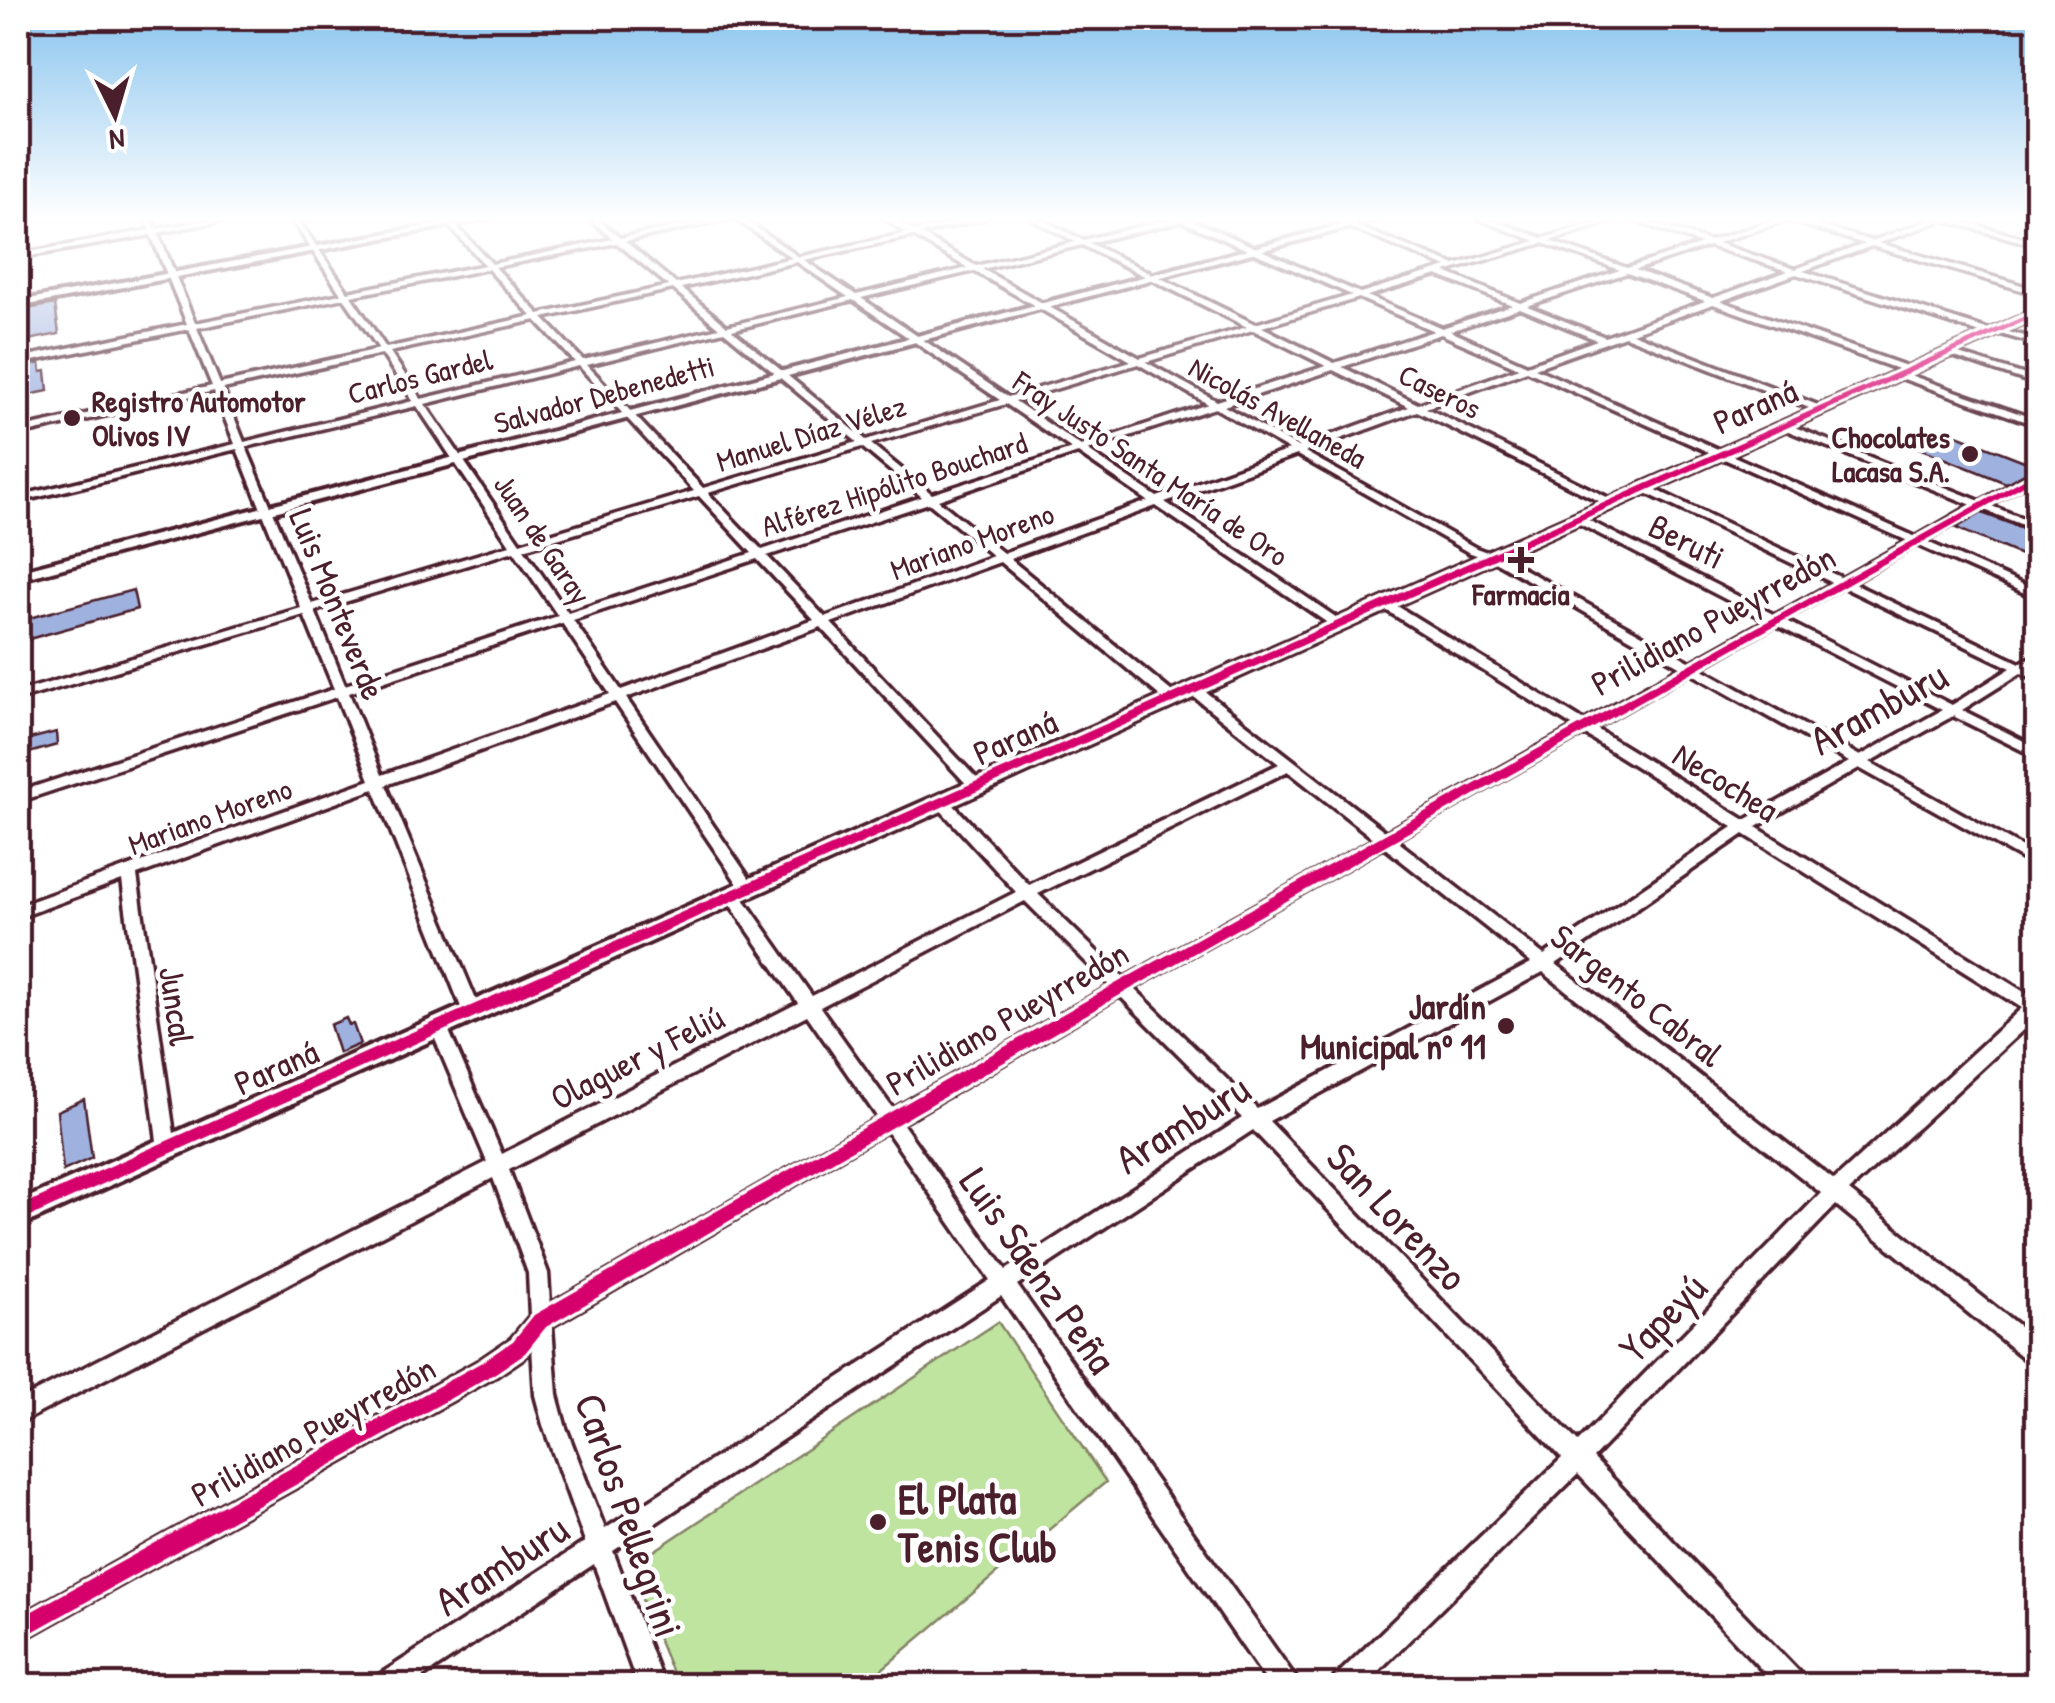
<svg xmlns="http://www.w3.org/2000/svg" width="2055" height="1703" font-family="'Patrick Hand',sans-serif">
	<style>
		.green { fill: #bfe49f; stroke: #848265; stroke-width: 2.5 }
		.building { fill: #9fb1df; stroke: #4a1f2b; stroke-width: 2.5 }
		.lines { fill: none; stroke-linecap: round; stroke-linejoin: round }
		.street-casing { stroke: #4a1f2b; stroke-width: 7 }
		.secondary-casing { stroke: #4a1f2b; stroke-width: 8 }
		.street { fill: #fff; fill-rule: evenodd }
		.secondary { fill: #fff; fill-rule: evenodd }
		.cycleway-casing { stroke: #fff; stroke-width: 7 }
		.cycleway { fill: #d6006c; fill-rule: evenodd }
		.poi-dot { fill: #4a1f2b; stroke: #fff; stroke-width: 4 }
		.labels { text-anchor: middle; dominant-baseline: central; stroke-width: 9; stroke-linejoin: round; paint-order: stroke }
		.far-street-label { font-size: 30px; fill: #4a1f2b; stroke: #fff }
		.far-poi-label { font-size: 30px; font-weight: bold; fill: #4a1f2b; stroke: #fff; text-anchor: start }
		.street-label { font-size: 35px; fill: #4a1f2b; stroke: #fff }
		.poi-label { font-size: 35px; font-weight: bold; fill: #4a1f2b; stroke: #fff; text-anchor: end }
		.near-street-label { font-size: 42px; fill: #4a1f2b; stroke: #fff }
		.near-poi-label { font-size: 42px; font-weight: bold; fill: #4a1f2b; stroke: #fff; text-anchor: start }
	</style>
	<rect width="100%" height="100%" fill="#fff"/>
	<filter id="ink" filterUnits="userSpaceOnUse"><feTurbulence type="fractalNoise" baseFrequency=".01" numOctaves="2"/><feDisplacementMap in="SourceGraphic" scale="20" xChannelSelector="R" yChannelSelector="G"/><feConvolveMatrix kernelMatrix="1 2 1 2 8 2 1 2 1" color-interpolation-filters="sRGB"/></filter>
	<g filter="url(#ink)">
		<polygon class="green" points="998,1322 1106,1482 863,1685 677,1685 634,1580 639,1561"/>
		<g class="building">
			<polygon points="55,304 59,334 23,341 22,310"/>
			<polygon points="40,363 41,372 46,371 48,391 19,397 18,368"/>
			<polygon points="1937,427 2037,466 2006,483 1904,442"/>
			<polygon points="1982,513 2038,534 2038,548 2023,556 1956,528"/>
			<polygon points="133,590 137,609 18,642 18,621"/>
			<polygon points="56,732 57,745 18,756 18,742"/>
			<polygon points="346,1018 349,1025 353,1024 360,1044 339,1053 330,1025"/>
			<polygon points="84,1099 92,1158 63,1171 57,1111"/>
		</g>
		<g class="lines">
			<g class="street-casing">
				<g id="street">
					<path d="M145,218H151L156,229L220,218H236L158,233L195,323L341,294L291,218H297L348,292L485,265L442,218H449L492,264L613,239L589,218H596L620,238L720,218H742L799,257L907,233L883,218H891L915,231L975,218H987L920,234L976,266L1076,242L1030,218H1038L1083,240L1175,218H1187L1360,293L1447,267L1326,218H1335L1455,265L1536,241L1476,218H1486L1543,238L1612,218H1622L1550,241L1627,268L1702,244L1626,218H1636L1709,241L1780,218H1793L1872,241L1936,218H1950L2038,242V246L1943,220L1879,243L2038,290V295L1872,246L1803,271L1993,331V335L1990,336L1796,274L1721,301L1912,368V372L1909,373L1713,304L1632,333L1823,407V411H1817L1625,336L1535,368L1916,537L1972,505L1781,428V424H1787L1980,501L2038,470V477L1989,505L2038,524V531L1982,509L1925,541L2038,591V599L1917,545L1852,583L2020,663L2038,653V663L2030,667L2038,671V680L2021,673L1962,710L2038,748V758L1953,716L1870,762L2038,856V868L1859,768L1756,827L2034,998L2038,996V1016L1849,1191L2038,1341V1365L2030,1363L1836,1205L1593,1458L1804,1677L1808,1686H1777L1578,1474L1363,1686H1331L1335,1677L1562,1458L1253,1130L1017,1285L1295,1677L1299,1686H1270L1001,1296L613,1551L664,1686H638L594,1564L409,1686H372L376,1677L585,1542L543,1425L535,1395L532,1347L527,1355L496,1376L18,1642V1617L480,1360L511,1339L530,1316L528,1273L493,1178L18,1424V1401L487,1162L430,1027L433,1022L439,1020L445,1022L502,1154L798,1003L727,900L725,896L727,892H739L812,996L1016,892L937,806L935,802L937,798H947L1029,885L1279,764L1189,693L1188,690L1189,687H1199L1386,832L1574,727L1381,607V601H1389L1584,721L1681,667L1498,563L1468,552L1297,455L1165,502L1343,622V628H1335L1156,506L1010,559L1177,696L1179,699L1177,702H1167L1000,562L831,623L982,784L984,787L982,790H972L821,627L626,698L754,885L757,889L754,893H744L615,702L386,785L481,1012L478,1017L472,1019L466,1017L463,1012L374,789L137,875L176,1148L174,1154L167,1156L160,1154L158,1148L122,880L18,918V906L370,780L337,697L18,802V792L334,689L304,615L18,700V692L301,608L237,449L18,502V496L235,444L214,391L18,435V429L212,386L189,329L18,364V358L187,324L151,235L18,258V254L150,230ZM734,218L792,258L676,284L625,241ZM1787,220L1865,244L1795,269L1717,243ZM1181,221L1352,295L1255,324L1089,243ZM913,236L968,268L856,295L804,260ZM617,243L669,286L539,314L495,267ZM1543,243L1620,270L1520,303L1445,272ZM1082,245L1247,327L1140,358L982,269ZM1709,246L1788,271L1713,298L1635,270ZM797,262L848,297L727,326L681,288ZM488,269L532,316L386,348L351,296ZM974,271L1131,361L1008,397L861,298ZM1627,273L1705,301L1605,337L1527,306ZM1437,275L1512,305L1442,328L1367,296ZM673,289L719,328L583,360L543,318ZM344,298L379,349L220,384L197,328ZM1359,298L1434,331L1334,363L1262,327ZM853,300L1000,400L866,440L732,330ZM1520,308L1597,340L1527,365L1450,331ZM536,320L575,362L421,399L390,352ZM1253,330L1326,366L1217,401L1146,362ZM724,331L857,442L703,488L587,365ZM1441,334L1519,368L1418,404L1342,367ZM382,354L413,401L244,442L223,389ZM1138,364L1208,404L1081,446L1015,401ZM579,366L694,491L520,543L425,404ZM1333,370L1409,407L1298,447L1224,406ZM1527,371L1908,541L1842,578L1648,486H1640V490L1833,583L1775,615L1580,516H1572V520L1766,620L1691,662L1506,559L1476,548L1305,452L1417,411L1607,505H1615V501L1426,408ZM1006,404L1072,449L932,494L871,444ZM417,406L510,545L312,604L246,447ZM1215,408L1289,450L1157,497L1087,450ZM862,447L922,497L762,550L708,493ZM1078,453L1148,501L1003,553L938,500ZM699,496L752,553L568,613L524,549ZM929,503L993,556L825,617L767,556ZM514,551L558,616L345,685L315,611ZM757,559L814,620L621,690L573,620ZM1843,587L2011,668L1952,705L1785,620ZM562,623L610,694L382,775L349,693ZM1776,625L1942,710L1860,756L1701,668ZM1691,673L1849,762L1745,820L1595,728ZM1584,734L1733,827L1544,955L1396,840ZM1288,771L1374,839L1124,978L1038,894ZM1744,834L2022,1008L1834,1180L1556,964ZM1384,847L1531,963L1257,1109L1134,988ZM1025,901L1110,986L893,1109L820,1007ZM1543,972L1821,1193L1578,1442L1269,1121ZM1120,996L1242,1118L1006,1270L902,1123ZM807,1015L878,1118L550,1304L548,1273L509,1170ZM887,1131L990,1280L605,1529L565,1425L557,1395L552,1326Z"/>
					<polygon points="1994,328 2038,340 2038,345 1994,332"/>
					<polygon points="1946,350 2038,379 2038,385 1946,354"/>
					<polygon points="1895,372 1901,372 2038,420 2038,426 1895,376"/>
					<polygon points="2038,1663 2038,1686 2017,1686 2029,1666"/>
				</g>
			</g>
			<g class="secondary-casing">
				<g id="secondary">
					<polygon points="18,218 25,218 23,232 18,235"/>
					<polygon points="470,218 490,218 18,307 18,301"/>
					<polygon points="1368,218 1384,218 18,580 18,571"/>
					<polygon points="2038,309 2038,316 18,1227 18,1202"/>
				</g>
			</g>
			<use href="#street" class="street"/>
			<use href="#secondary" class="secondary"/>
			<g class="cycleway-casing">
				<g id="cycleway">
					<polygon points="2038,310 2038,315 18,1222 18,1207"/>
					<polygon points="2038,471 2038,477 1127,991 546,1327 525,1353 494,1374 18,1640 18,1619 482,1362 513,1341 534,1315 1117,983"/>
				</g>
			</g>
			<use href="#cycleway" class="cycleway"/>
		</g>
	</g>
	<linearGradient id="sky" x2="0" y2="1"><stop stop-color="#87c3ee"/><stop offset="0.48" stop-color="#fff"/><stop offset="1" stop-color="#fff" stop-opacity="0"/></linearGradient>
	<rect width="2055" height="456" fill="url(#sky)"/>
	<g class="poi-dot">
		<circle cx="72" cy="418" r="10"/>
		<circle cx="1970" cy="454" r="10"/>
		<path d="M1516 545h10v10h10v10h-10v10h-10v-10h-10v-10h10z"/>
		<circle cx="1506" cy="1026" r="10"/>
		<circle cx="878" cy="1522" r="10"/>
	</g>
	<g class="labels">
		<g class="far-street-label">
			<text transform="translate(420 376) rotate(-14)">Carlos Gardel</text>
			<text transform="translate(1440 391) rotate(26)">Caseros</text>
			<text transform="translate(604 394) rotate(-15)">Salvador Debenedetti</text>
			<text transform="translate(1278 412) rotate(29)">Nicolás Avellaneda</text>
			<text transform="translate(811 433) rotate(-17)">Manuel Díaz Vélez</text>
			<text transform="translate(1151 468) rotate(34)">Fray Justo Santa María de Oro</text>
			<text transform="translate(894 484) rotate(-18)">Alférez Hipólito Bouchard</text>
			<text transform="translate(543 539) rotate(56)">Juan de Garay</text>
			<text transform="translate(972 541) rotate(-20)">Mariano Moreno</text>
			<text transform="translate(210 816) rotate(-20)">Mariano Moreno</text>
		</g>
		<g class="far-poi-label">
			<text x="92" y="401">Registro Automotor<tspan x="92" dy="34">Olivos IV</tspan></text>
			<text x="1950" y="437" text-anchor="end">Chocolates<tspan x="1950" dy="34">Lacasa S.A.</tspan></text>
			<text x="1521" y="594" text-anchor="middle">Farmacia</text>
		</g>
		<g class="street-label">
			<text transform="translate(1755 406) rotate(-24)">Paraná</text>
			<text transform="translate(1687 541) rotate(27)">Beruti</text>
			<text transform="translate(338 604) rotate(68)">Luis Monteverde</text>
			<text transform="translate(1713 620) rotate(-29)">Prilidiano Pueyrredón</text>
			<text transform="translate(1015 737) rotate(-24)">Paraná</text>
			<text transform="translate(1726 782) rotate(32)">Necochea</text>
			<text transform="translate(1637 995) rotate(38)">Sargento Cabral</text>
			<text transform="translate(177 1006) rotate(82)">Juncal</text>
			<text transform="translate(1007 1018) rotate(-30)">Prilidiano Pueyrredón</text>
			<text transform="translate(637 1057) rotate(-27)">Olaguer y Feliú</text>
			<text transform="translate(276 1067) rotate(-24)">Paraná</text>
			<text transform="translate(313 1431) rotate(-29)">Prilidiano Pueyrredón</text>
		</g>
		<g class="poi-label">
			<text x="1486" y="1006">Jardín<tspan x="1486" dy="40">Municipal nº 11</tspan></text>
		</g>
		<g class="near-street-label">
			<text transform="translate(1878 707) rotate(-29)">Aramburu</text>
			<text transform="translate(1182 1123) rotate(-32)">Aramburu</text>
			<text transform="translate(1398 1216) rotate(47)">San Lorenzo</text>
			<text transform="translate(1039 1270) rotate(55)">Luis Sáenz Peña</text>
			<text transform="translate(1662 1317) rotate(-46)">Yapeyú</text>
			<text transform="translate(630 1515) rotate(71)">Carlos Pellegrini</text>
			<text transform="translate(501 1564) rotate(-33)">Aramburu</text>
		</g>
		<g class="near-poi-label">
			<text x="898" y="1498">El Plata<tspan x="898" dy="48">Tenis Club</tspan></text>
		</g>
	</g>
	<rect width="2055" height="1703" fill="none" stroke="#fff" stroke-width="60"/>
	<rect x="30" y="30" width="1995" height="1643" fill="none" stroke="#4a1f2b" stroke-width="4" filter="url(#ink)"/>
	<g transform="translate(115 115) rotate(175)" stroke="#ffffff" stroke-width="8" paint-order="stroke">
	<path d="M0-8L18 38L0 25L-18 38Z" fill="#4a1f2b"/>
	<text y="-15" font-size="28" font-weight="bold" text-anchor="middle" fill="#4a1f2b">N</text>
	</g>
</svg>
